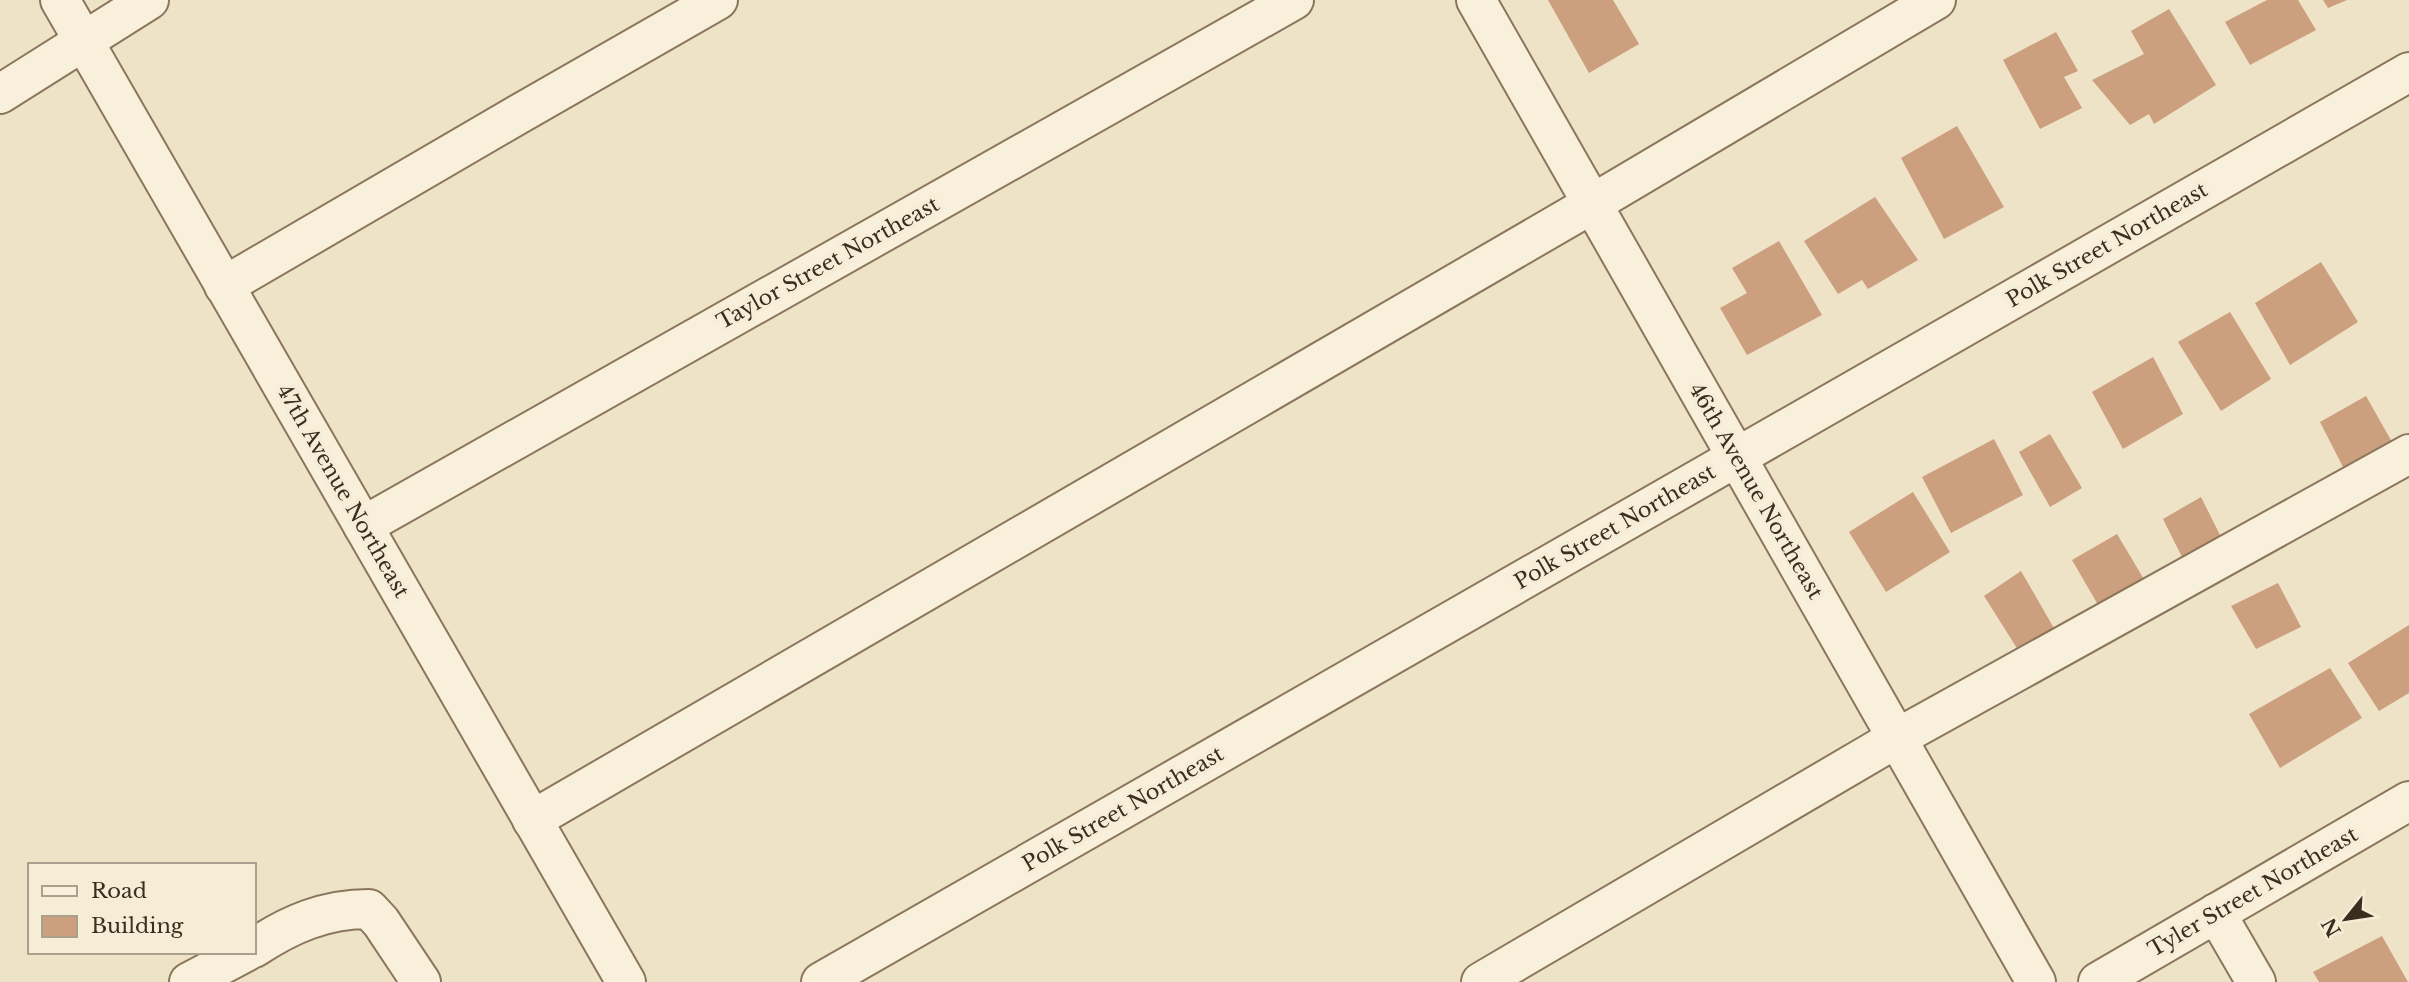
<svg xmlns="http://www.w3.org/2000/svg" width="2409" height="982" font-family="'Libre Baskerville',serif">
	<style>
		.building { fill: #cc9f7e }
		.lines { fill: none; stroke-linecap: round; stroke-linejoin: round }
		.minor-casing { stroke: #8b765c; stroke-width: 42 }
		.minor { stroke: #f9f0db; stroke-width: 38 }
		.labels { text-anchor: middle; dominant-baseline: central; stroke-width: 7; stroke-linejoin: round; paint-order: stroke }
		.street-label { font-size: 21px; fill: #3b2d20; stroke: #f6edd7 }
	</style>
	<rect width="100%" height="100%" fill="#efe3c7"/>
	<g class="building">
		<polygon points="1548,0 1613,0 1639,44 1589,73"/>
		<polygon points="2267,0 2298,0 2316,30 2250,65 2225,22"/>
		<polygon points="2323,0 2347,0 2328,8"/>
		<polygon points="2169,9 2216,85 2154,124 2149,114 2130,125 2092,80 2144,54 2131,31"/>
		<polygon points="2056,32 2078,71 2064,77 2082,108 2040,129 2003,60"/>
		<polygon points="1957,126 2004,207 1944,239 1901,158"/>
		<polygon points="1875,197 1918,260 1868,289 1862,280 1838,294 1804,241"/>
		<polygon points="1779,241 1822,315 1747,355 1720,308 1747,293 1732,268"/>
		<polygon points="2321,262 2358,322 2290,365 2255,303"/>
		<polygon points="2230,312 2271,379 2221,411 2178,342"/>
		<polygon points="2153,357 2183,414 2123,449 2092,392"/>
		<polygon points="2366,396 2392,442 2343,467 2320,422"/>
		<polygon points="2050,434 2082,488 2050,507 2019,452"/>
		<polygon points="1994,439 2023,495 1951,533 1922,477"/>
		<polygon points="1913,492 1950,552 1886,592 1849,532"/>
		<polygon points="2201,497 2221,537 2183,559 2163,519"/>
		<polygon points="2117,534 2145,581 2101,610 2072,560"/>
		<polygon points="2021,571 2055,630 2020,653 1984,596"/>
		<polygon points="2278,583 2301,627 2256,649 2231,606"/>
		<polygon points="2409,625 2409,693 2379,711 2348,663"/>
		<polygon points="2330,668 2362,718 2280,768 2249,714"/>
		<polygon points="2382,936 2408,982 2319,982 2313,972"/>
	</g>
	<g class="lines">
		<g class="minor-casing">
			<g id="minor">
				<polyline points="60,0 626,982"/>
				<polyline points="1476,0 2036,982"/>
				<polyline points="0,94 149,0"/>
				<polyline points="224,286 519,114 718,0"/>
				<polyline points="363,526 1294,0"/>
				<polyline points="532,820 1592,204 1936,0"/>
				<polyline points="2216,913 2256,982"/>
				<path d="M254,948C290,924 325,909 369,909L381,922L421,982"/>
				<polyline points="189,982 246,952"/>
				<polyline points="821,982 2409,72"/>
				<polyline points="1481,982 1897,738 2409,454"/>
				<polyline points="2098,982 2409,801"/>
			</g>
		</g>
		<use href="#minor" class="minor"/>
	</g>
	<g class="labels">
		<g class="street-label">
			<text transform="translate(2107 245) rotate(-30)">Polk Street Northeast</text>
			<text transform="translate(828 263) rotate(-29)">Taylor Street Northeast</text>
			<text transform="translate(343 491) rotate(60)">47th Avenue Northeast</text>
			<text transform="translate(1756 491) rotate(60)">46th Avenue Northeast</text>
			<text transform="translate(1615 527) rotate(-30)">Polk Street Northeast</text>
			<text transform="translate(1123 809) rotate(-30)">Polk Street Northeast</text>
			<text transform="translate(2253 892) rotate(-30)">Tyler Street Northeast</text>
		</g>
	</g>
	<rect x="28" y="863" width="228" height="91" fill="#f6edd7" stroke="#aba08e" stroke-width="2"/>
	<rect x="42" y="886" width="35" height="10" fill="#f9f0db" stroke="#aba08e" stroke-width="2"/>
	<text x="91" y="898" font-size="21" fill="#3b2d20">Road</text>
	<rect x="42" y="916" width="35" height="21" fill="#cc9f7e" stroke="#aba08e" stroke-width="2"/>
	<text x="91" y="933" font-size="21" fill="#3b2d20">Building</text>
	<g transform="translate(2346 919) rotate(240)" stroke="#f6edd7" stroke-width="5" paint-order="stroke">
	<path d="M0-5L12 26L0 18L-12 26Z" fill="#3b2d20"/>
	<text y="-10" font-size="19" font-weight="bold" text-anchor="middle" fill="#3b2d20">N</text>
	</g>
</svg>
